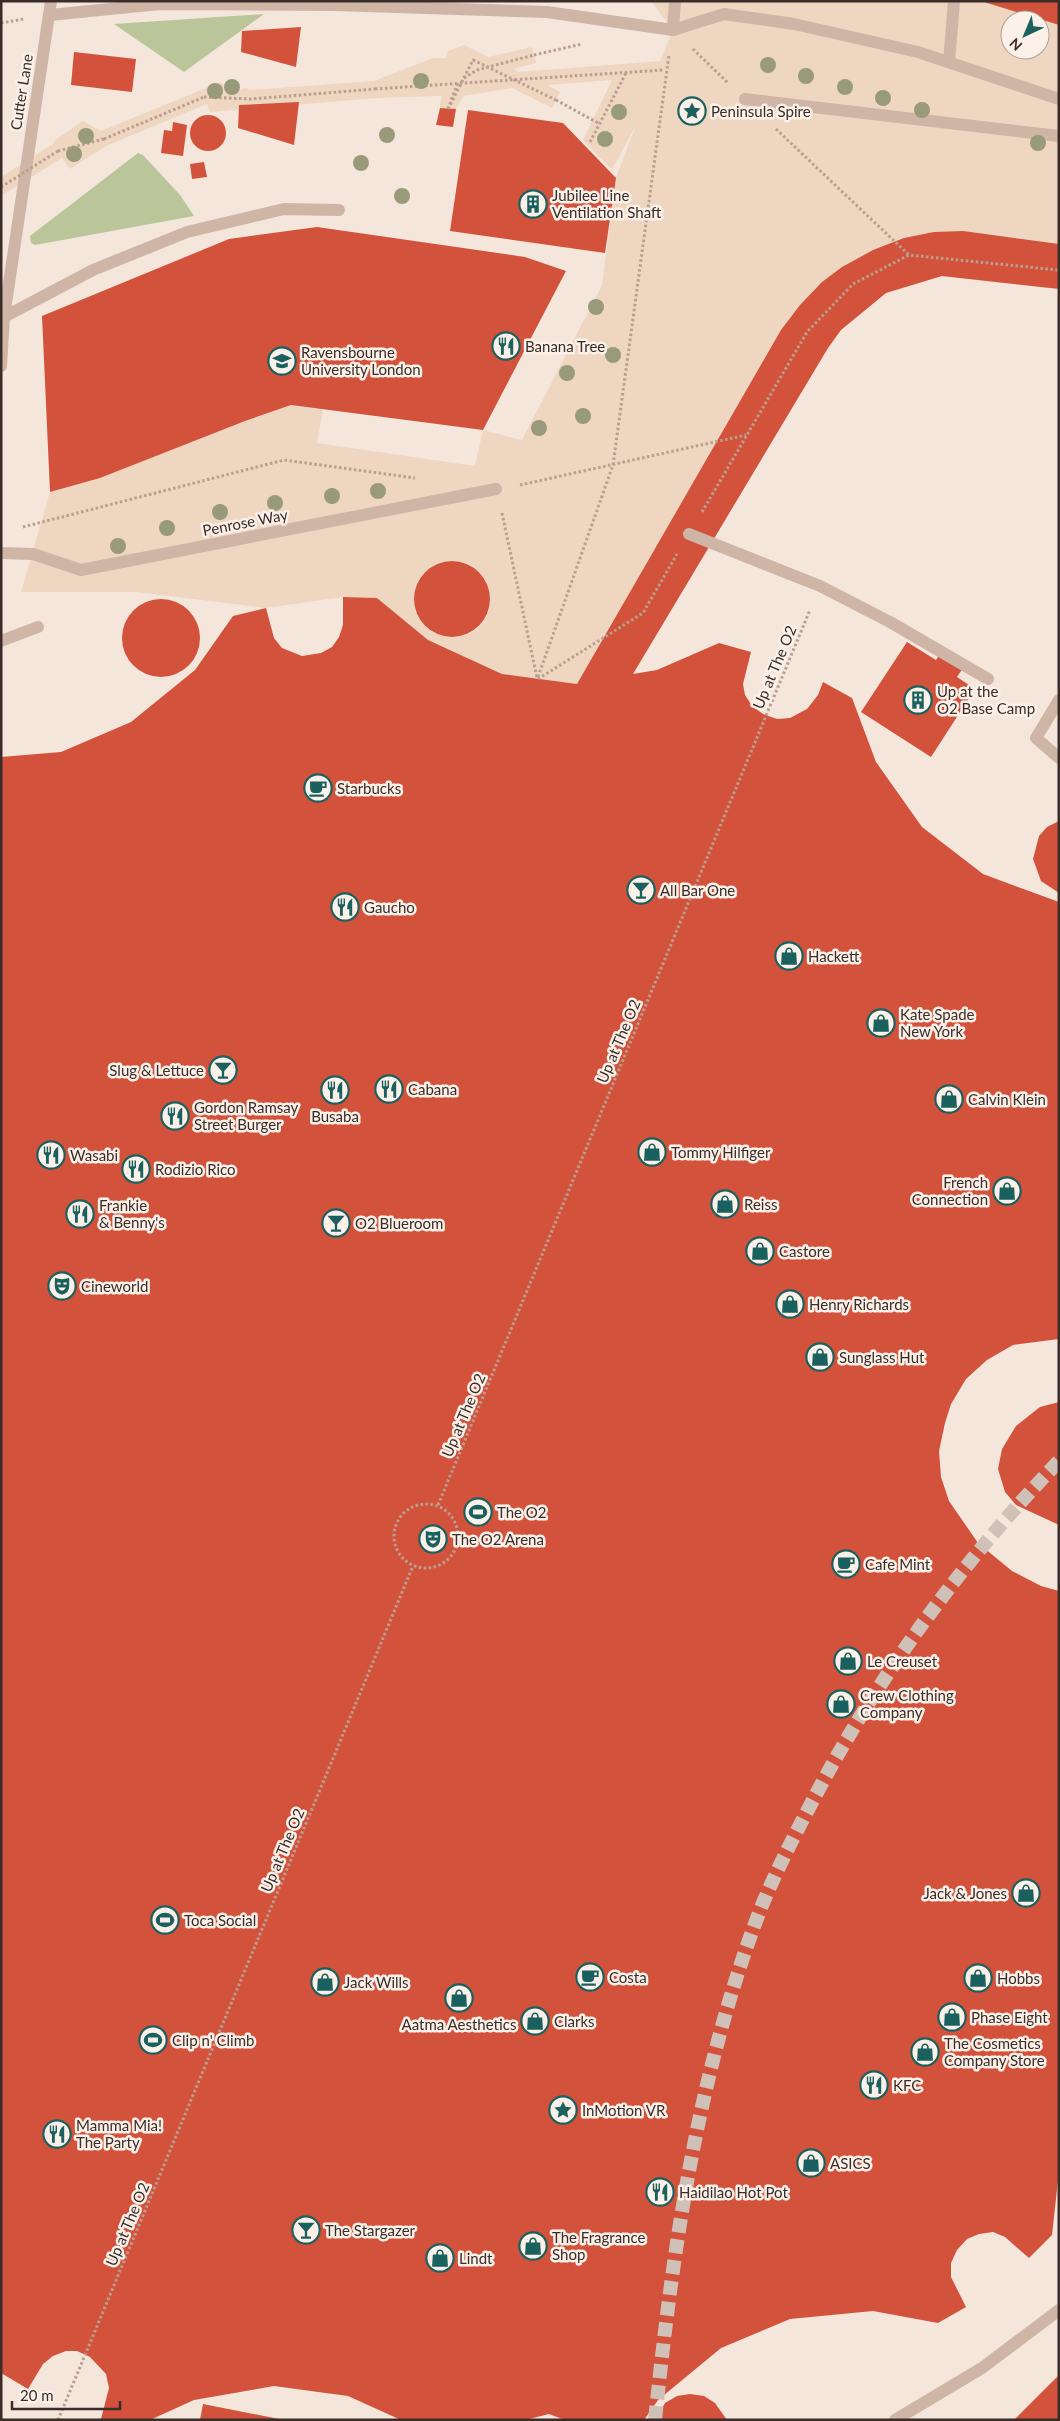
<svg xmlns="http://www.w3.org/2000/svg" width="1060" height="2421" font-family="Lato,sans-serif">
	<style>
		.green { fill: #bbc59a }
		.plaza { fill: #eed6c1; fill-rule: evenodd }
		.building { fill: #d2523c }
		.lines { fill: none; stroke-linecap: round; stroke-linejoin: round }
		.trunk-tunnel { stroke: #d0c1b8; stroke-width: 14; stroke-dasharray: 14 7; stroke-linecap: butt }
		.path { stroke: #ba9e90; stroke-width: 3; stroke-dasharray: 2.5 2.5; stroke-linecap: butt }
		.service { stroke: #ceb5a6; stroke-width: 12 }
		.pedestrian { stroke: #ceb5a6; stroke-width: 12 }
		.path-bridge { stroke: #ba9e90; stroke-width: 3; stroke-dasharray: 2.5 2.5; stroke-linecap: butt }
		.tree { fill: #999a7a }
		.labels { text-anchor: middle; dominant-baseline: central; stroke-width: 5; stroke-linejoin: round; paint-order: stroke }
		.street-label { font-size: 15px; fill: #3a2c28; stroke: #fbf1e9 }
		.poi-label { font-size: 15px; fill: #3a2c28; stroke: #fbf1e9; text-anchor: start }
	</style>
	<rect width="100%" height="100%" fill="#f5e6dc"/>
	<g class="green">
		<polygon points="264,14 184,72 114,24"/>
		<polygon points="138,153 143,155 180,195 194,216 35,245 31,243 30,236"/>
	</g>
	<path class="plaza" d="M651,1H982L1059,25V289L942,276L917,281L886,293L862,310L841,330L828,348L633,674L577,684L502,674L428,640L377,598L343,597L266,608L137,592H21L50,492L100,478L245,421L291,405L323,410L317,443L475,466L483,430L522,440L602,285L616,178L636,125L612,170L583,140L612,80L547,85L560,92L552,108L512,88L463,96L456,109L440,108L441,96L376,98L210,112L207,104L106,146L70,169L62,158L1,196V177L53,144L55,140L83,121L101,131L221,82L229,93L246,88L250,90L374,81L433,58H446L448,51L464,45L488,57L532,47L536,63L513,69L518,72L660,61L673,30ZM1010,20H1040V50H1010ZM456,561L468,564L478,571L486,581L490,593V606L486,617L478,628L467,635L455,637L442,636L431,631L422,622L416,611L414,599L416,586L422,575L432,567L443,562Z"/>
	<g class="building">
		<polygon points="984,1 1059,1 1059,25 984,2"/>
		<polygon points="301,27 296,67 241,52 242,31"/>
		<polygon points="74,52 136,59 132,92 71,85"/>
		<polygon points="299,102 294,145 238,128 239,105"/>
		<polygon points="440,108 456,109 453,127 436,125"/>
		<polygon points="468,110 563,123 616,178 605,253 450,231"/>
		<circle cx="208" cy="133" r="18"/>
		<polygon points="173,122 187,125 183,156 161,153 164,130 172,131"/>
		<polygon points="204,162 207,177 192,179 190,164"/>
		<polygon points="317,227 525,257 566,271 483,430 291,405 245,421 100,478 50,492 42,316 229,239"/>
		<polygon points="963,231 1059,244 1059,289 942,276 886,293 841,330 828,348 633,674 657,670 719,643 751,652 743,684 745,695 752,706 763,714 777,719 790,718 807,709 818,695 823,682 852,698 876,762 922,827 983,874 1059,902 1059,1339 1013,1345 987,1360 966,1379 951,1404 945,1423 939,1451 941,1477 949,1501 978,1543 1012,1571 1041,1586 1059,1591 1059,2171 1052,2235 1029,2258 1005,2237 993,2232 979,2234 967,2239 957,2250 951,2263 951,2277 966,2307 938,2323 873,2311 790,2319 721,2348 658,2400 644,2420 565,2420 549,2414 525,2420 401,2420 348,2396 274,2386 194,2400 150,2420 105,2420 101,2419 109,2388 106,2374 90,2357 77,2351 66,2351 53,2356 43,2364 28,2389 1,2373 1,757 61,752 131,722 195,670 233,616 266,608 274,638 282,648 302,656 321,653 332,647 339,637 343,625 343,597 377,598 428,640 502,674 577,684 781,330 800,305 822,282 842,267 873,250 904,238 934,232"/>
		<circle cx="452" cy="599" r="38"/>
		<circle cx="161" cy="638" r="39"/>
		<polygon points="907,642 936,660 940,654 963,668 957,677 975,689 931,757 861,712"/>
		<polygon points="1059,821 1059,893 1041,881 1033,859 1039,836 1047,827"/>
		<polygon points="1059,1402 1059,1525 1016,1505 1005,1492 998,1469 1002,1449 1016,1426 1040,1407"/>
		<polygon points="1059,2375 1059,2420 1014,2420"/>
		<polygon points="690,2394 704,2396 715,2403 727,2420 655,2420 665,2403 677,2396"/>
		<polygon points="203,2404 279,2419 279,2420 200,2420"/>
	</g>
	<g class="lines">
		<path class="trunk-tunnel" d="M655,2420C673,2248 697,2076 759,1913C774,1875 793,1838 812,1802C877,1677 961,1563 1059,1461"/>
		<g class="path">
			<polyline points="1,23 24,19"/>
			<polyline points="693,49 728,83"/>
			<polyline points="534,55 582,44"/>
			<polyline points="495,81 663,70"/>
			<polyline points="204,97 251,99 375,89"/>
			<polyline points="556,100 600,124"/>
			<polyline points="448,109 458,82"/>
			<polyline points="776,129 909,255"/>
			<polyline points="58,151 104,139"/>
			<polyline points="520,485 746,435"/>
			<polyline points="702,512 807,332 853,284 909,255 1059,270"/>
			<polyline points="502,513 537,678"/>
			<polyline points="23,527 284,460 415,478"/>
			<polyline points="538,677 613,465 669,55"/>
			<polyline points="538,679 643,613 677,554"/>
			<circle cx="426" cy="1536" r="32"/>
			<polyline points="438,1505 810,610"/>
			<polyline points="58,2420 413,1566"/>
		</g>
		<g class="service">
			<polyline points="4,317 93,270 187,232 284,209 339,210"/>
			<polyline points="1,366 4,317 51,1"/>
			<polyline points="1,641 38,627"/>
			<polyline points="1059,700 1036,738 1059,758"/>
			<polyline points="895,2420 982,2368 1059,2310"/>
		</g>
		<g class="pedestrian">
			<polyline points="50,15 160,4 334,5 547,12 673,30 724,14 794,24 918,52 1059,99"/>
			<polyline points="673,30 675,1"/>
			<polyline points="949,62 954,1"/>
			<polyline points="745,99 1059,136"/>
			<polyline points="689,534 820,586 890,622 988,679"/>
			<polyline points="1,553 33,554 81,570 496,489"/>
		</g>
		<g class="path-bridge">
			<polyline points="464,78 477,70 534,55"/>
			<polyline points="375,89 495,81"/>
			<polyline points="448,109 473,60 556,100"/>
			<polyline points="104,139 204,97"/>
			<polyline points="590,142 626,73"/>
			<polyline points="1,187 58,151"/>
		</g>
	</g>
	<g class="tree">
		<circle cx="768" cy="65" r="8"/>
		<circle cx="806" cy="76" r="8"/>
		<circle cx="421" cy="81" r="8"/>
		<circle cx="232" cy="87" r="8"/>
		<circle cx="845" cy="87" r="8"/>
		<circle cx="215" cy="91" r="8"/>
		<circle cx="883" cy="98" r="8"/>
		<circle cx="922" cy="110" r="8"/>
		<circle cx="619" cy="112" r="8"/>
		<circle cx="387" cy="135" r="8"/>
		<circle cx="86" cy="136" r="8"/>
		<circle cx="605" cy="139" r="8"/>
		<circle cx="1038" cy="143" r="8"/>
		<circle cx="74" cy="154" r="8"/>
		<circle cx="361" cy="163" r="8"/>
		<circle cx="402" cy="196" r="8"/>
		<circle cx="596" cy="307" r="8"/>
		<circle cx="613" cy="355" r="8"/>
		<circle cx="567" cy="373" r="8"/>
		<circle cx="583" cy="416" r="8"/>
		<circle cx="539" cy="428" r="8"/>
		<circle cx="378" cy="491" r="8"/>
		<circle cx="332" cy="496" r="8"/>
		<circle cx="275" cy="503" r="8"/>
		<circle cx="220" cy="512" r="8"/>
		<circle cx="167" cy="528" r="8"/>
		<circle cx="118" cy="546" r="8"/>
	</g>
	<defs>
		<g id="sight-ring" transform="scale(1.4375)"><circle r="9.5" fill="#fbf1e9" stroke="#19605e" stroke-width="1.5"/><path d="M0-6L1.8-2.2L6-1.7L2.9 1.2L3.7 5.4L0 3.3L-3.7 5.4L-2.9 1.2L-6-1.7L-1.8-2.2Z" fill="#19605e"/></g>
		<g id="building-ring" transform="scale(1.4375)"><circle r="9.5" fill="#fbf1e9" stroke="#19605e" stroke-width="1.5"/><path d="M-4-6H4V6H1V3H-1V6H-4ZM-2.5-4.3h1.7v1.8h-1.7ZM.8-4.3h1.7v1.8H.8ZM-2.5-1h1.7V.8h-1.7ZM.8-1h1.7V.8H.8Z" fill="#19605e"/></g>
		<g id="restaurant-ring" transform="scale(1.4375)"><circle r="9.5" fill="#fbf1e9" stroke="#19605e" stroke-width="1.5"/><path d="M-5-6h1v4h1v-4h1v4h1v-4h1v5L-1.5 .5V6h-2V.5L-5-1ZM5-6V6H3V1.5H1.5Q1.5-4 5-6Z" fill="#19605e"/></g>
		<g id="university-ring" transform="scale(1.4375)"><circle r="9.5" fill="#fbf1e9" stroke="#19605e" stroke-width="1.5"/><path d="M0-5L7-2L0 1L-7-2ZM-4 1L0 2.5L4 1V4Q0 6-4 4Z" fill="#19605e"/></g>
		<g id="cafe-ring" transform="scale(1.4375)"><circle r="9.5" fill="#fbf1e9" stroke="#19605e" stroke-width="1.5"/><path d="M-5.5-4.5H6V0H3Q3 3.5 0 3.5H-2.5Q-5.5 3.5-5.5 0ZM3-3.2v2h1.7v-2ZM-6 4.5H4V6H-6Z" fill="#19605e"/></g>
		<g id="bar-ring" transform="scale(1.4375)"><circle r="9.5" fill="#fbf1e9" stroke="#19605e" stroke-width="1.5"/><path d="M-6-5H6L.8 .8V4.5H3.5V6h-7V4.5H-.8V.8Z" fill="#19605e"/></g>
		<g id="shop-ring" transform="scale(1.4375)"><circle r="9.5" fill="#fbf1e9" stroke="#19605e" stroke-width="1.5"/><path d="M-5-2.5h2.3a2.7 3.5 0 0 1 5.4 0H5L5.5 6h-11ZM-1.5-2.5h3a1.5 2.3 0 0 0-3 0Z" fill="#19605e"/></g>
		<g id="theatre-ring" transform="scale(1.4375)"><circle r="9.5" fill="#fbf1e9" stroke="#19605e" stroke-width="1.5"/><path d="M-5-5.5Q0-4 5-5.5V0Q5 5 0 6Q-5 5-5 0ZM-3.3-2.5H-1v1.5H-3.3ZM1-2.5H3.3v1.5H1ZM-2.8 1Q0 5.5 2.8 1Z" fill="#19605e"/></g>
		<g id="stadium-ring" transform="scale(1.4375)"><circle r="9.5" fill="#fbf1e9" stroke="#19605e" stroke-width="1.5"/><path d="M0-5a6.5 5 0 1 0 0 10a6.5 5 0 1 0 0-10ZM-3.5-1.8h7v3.6h-7Z" fill="#19605e"/></g>
	</defs>
	<g fill-rule="evenodd">
		<use href="#sight-ring" x="692" y="111"/>
		<use href="#building-ring" x="533" y="204"/>
		<use href="#restaurant-ring" x="506" y="346"/>
		<use href="#university-ring" x="282" y="361"/>
		<use href="#building-ring" x="918" y="700"/>
		<use href="#cafe-ring" x="318" y="788"/>
		<use href="#bar-ring" x="641" y="890"/>
		<use href="#restaurant-ring" x="345" y="907"/>
		<use href="#shop-ring" x="789" y="956"/>
		<use href="#shop-ring" x="881" y="1023"/>
		<use href="#bar-ring" x="223" y="1070"/>
		<use href="#restaurant-ring" x="389" y="1089"/>
		<use href="#restaurant-ring" x="335" y="1090"/>
		<use href="#shop-ring" x="949" y="1099"/>
		<use href="#restaurant-ring" x="175" y="1116"/>
		<use href="#shop-ring" x="652" y="1152"/>
		<use href="#restaurant-ring" x="51" y="1155"/>
		<use href="#restaurant-ring" x="136" y="1169"/>
		<use href="#shop-ring" x="1007" y="1191"/>
		<use href="#shop-ring" x="725" y="1204"/>
		<use href="#restaurant-ring" x="80" y="1214"/>
		<use href="#bar-ring" x="336" y="1223"/>
		<use href="#shop-ring" x="760" y="1251"/>
		<use href="#theatre-ring" x="62" y="1286"/>
		<use href="#shop-ring" x="790" y="1304"/>
		<use href="#shop-ring" x="820" y="1357"/>
		<use href="#stadium-ring" x="478" y="1512"/>
		<use href="#theatre-ring" x="433" y="1539"/>
		<use href="#cafe-ring" x="846" y="1564"/>
		<use href="#shop-ring" x="848" y="1661"/>
		<use href="#shop-ring" x="841" y="1704"/>
		<use href="#shop-ring" x="1026" y="1893"/>
		<use href="#stadium-ring" x="165" y="1920"/>
		<use href="#cafe-ring" x="590" y="1977"/>
		<use href="#shop-ring" x="978" y="1978"/>
		<use href="#shop-ring" x="325" y="1982"/>
		<use href="#shop-ring" x="459" y="1998"/>
		<use href="#shop-ring" x="952" y="2017"/>
		<use href="#shop-ring" x="535" y="2021"/>
		<use href="#stadium-ring" x="153" y="2040"/>
		<use href="#shop-ring" x="925" y="2052"/>
		<use href="#restaurant-ring" x="874" y="2085"/>
		<use href="#sight-ring" x="563" y="2110"/>
		<use href="#restaurant-ring" x="57" y="2134"/>
		<use href="#shop-ring" x="811" y="2163"/>
		<use href="#restaurant-ring" x="660" y="2192"/>
		<use href="#bar-ring" x="306" y="2230"/>
		<use href="#shop-ring" x="533" y="2246"/>
		<use href="#shop-ring" x="440" y="2258"/>
	</g>
	<g class="labels">
		<g class="street-label">
			<text transform="translate(21 92) rotate(-81)">Cutter Lane</text>
			<text transform="translate(245 522) rotate(-11)">Penrose Way</text>
			<text transform="translate(774 667) rotate(-67)">Up at The O2</text>
			<text transform="translate(618 1041) rotate(-67)">Up at The O2</text>
			<text transform="translate(463 1415) rotate(-67)">Up at The O2</text>
			<text transform="translate(282 1850) rotate(-67)">Up at The O2</text>
			<text transform="translate(127 2224) rotate(-67)">Up at The O2</text>
		</g>
		<g class="poi-label">
			<text x="711" y="111">Peninsula Spire</text>
			<text x="552" y="195">Jubilee Line<tspan x="552" dy="17">Ventilation Shaft</tspan></text>
			<text x="525" y="346">Banana Tree</text>
			<text x="301" y="352">Ravensbourne<tspan x="301" dy="17">University London</tspan></text>
			<text x="937" y="691">Up at the<tspan x="937" dy="17">O2 Base Camp</tspan></text>
			<text x="337" y="788">Starbucks</text>
			<text x="660" y="890">All Bar One</text>
			<text x="364" y="907">Gaucho</text>
			<text x="808" y="956">Hackett</text>
			<text x="900" y="1014">Kate Spade<tspan x="900" dy="17">New York</tspan></text>
			<text x="204" y="1070" text-anchor="end">Slug &amp; Lettuce</text>
			<text x="408" y="1089">Cabana</text>
			<text x="968" y="1099">Calvin Klein</text>
			<text x="194" y="1107">Gordon Ramsay<tspan x="194" dy="17">Street Burger</tspan></text>
			<text x="335" y="1116" text-anchor="middle">Busaba</text>
			<text x="671" y="1152">Tommy Hilfiger</text>
			<text x="70" y="1155">Wasabi</text>
			<text x="155" y="1169">Rodizio Rico</text>
			<text x="988" y="1182" text-anchor="end">French<tspan x="988" dy="17">Connection</tspan></text>
			<text x="744" y="1204">Reiss</text>
			<text x="99" y="1205">Frankie<tspan x="99" dy="17">&amp; Benny's</tspan></text>
			<text x="355" y="1223">O2 Blueroom</text>
			<text x="779" y="1251">Castore</text>
			<text x="81" y="1286">Cineworld</text>
			<text x="809" y="1304">Henry Richards</text>
			<text x="839" y="1357">Sunglass Hut</text>
			<text x="497" y="1512">The O2</text>
			<text x="452" y="1539">The O2 Arena</text>
			<text x="865" y="1564">Cafe Mint</text>
			<text x="867" y="1661">Le Creuset</text>
			<text x="860" y="1695">Crew Clothing<tspan x="860" dy="17">Company</tspan></text>
			<text x="1007" y="1893" text-anchor="end">Jack &amp; Jones</text>
			<text x="184" y="1920">Toca Social</text>
			<text x="609" y="1977">Costa</text>
			<text x="997" y="1978">Hobbs</text>
			<text x="344" y="1982">Jack Wills</text>
			<text x="971" y="2017">Phase Eight</text>
			<text x="554" y="2021">Clarks</text>
			<text x="459" y="2024" text-anchor="middle">Aatma Aesthetics</text>
			<text x="172" y="2040">Clip n' Climb</text>
			<text x="944" y="2043">The Cosmetics<tspan x="944" dy="17">Company Store</tspan></text>
			<text x="893" y="2085">KFC</text>
			<text x="582" y="2110">InMotion VR</text>
			<text x="76" y="2125">Mamma Mia!<tspan x="76" dy="17">The Party</tspan></text>
			<text x="830" y="2163">ASICS</text>
			<text x="679" y="2192">Haidilao Hot Pot</text>
			<text x="325" y="2230">The Stargazer</text>
			<text x="552" y="2237">The Fragrance<tspan x="552" dy="17">Shop</tspan></text>
			<text x="459" y="2258">Lindt</text>
		</g>
	</g>
	<rect width="1060" height="2421" fill="none" stroke="#3a2c28" stroke-width="5"/>
	<g transform="translate(1025 35) rotate(224)"><circle r="24" fill="#fbf1e9" stroke="#aea29c"/>
	<path d="M0-4L9 19L0 12L-9 19Z" fill="#19605e"/>
	<text y="-8" font-size="14" font-weight="bold" text-anchor="middle" fill="#3a2c28">N</text>
	</g>
	<path d="M12 2401v8h108v-8" fill="none" stroke="#3a2c28" stroke-width="2.5"/>
	<text x="20" y="2401" font-size="15" fill="#3a2c28" stroke="#fbf1e9" stroke-width="4" paint-order="stroke">20 m</text>
</svg>
